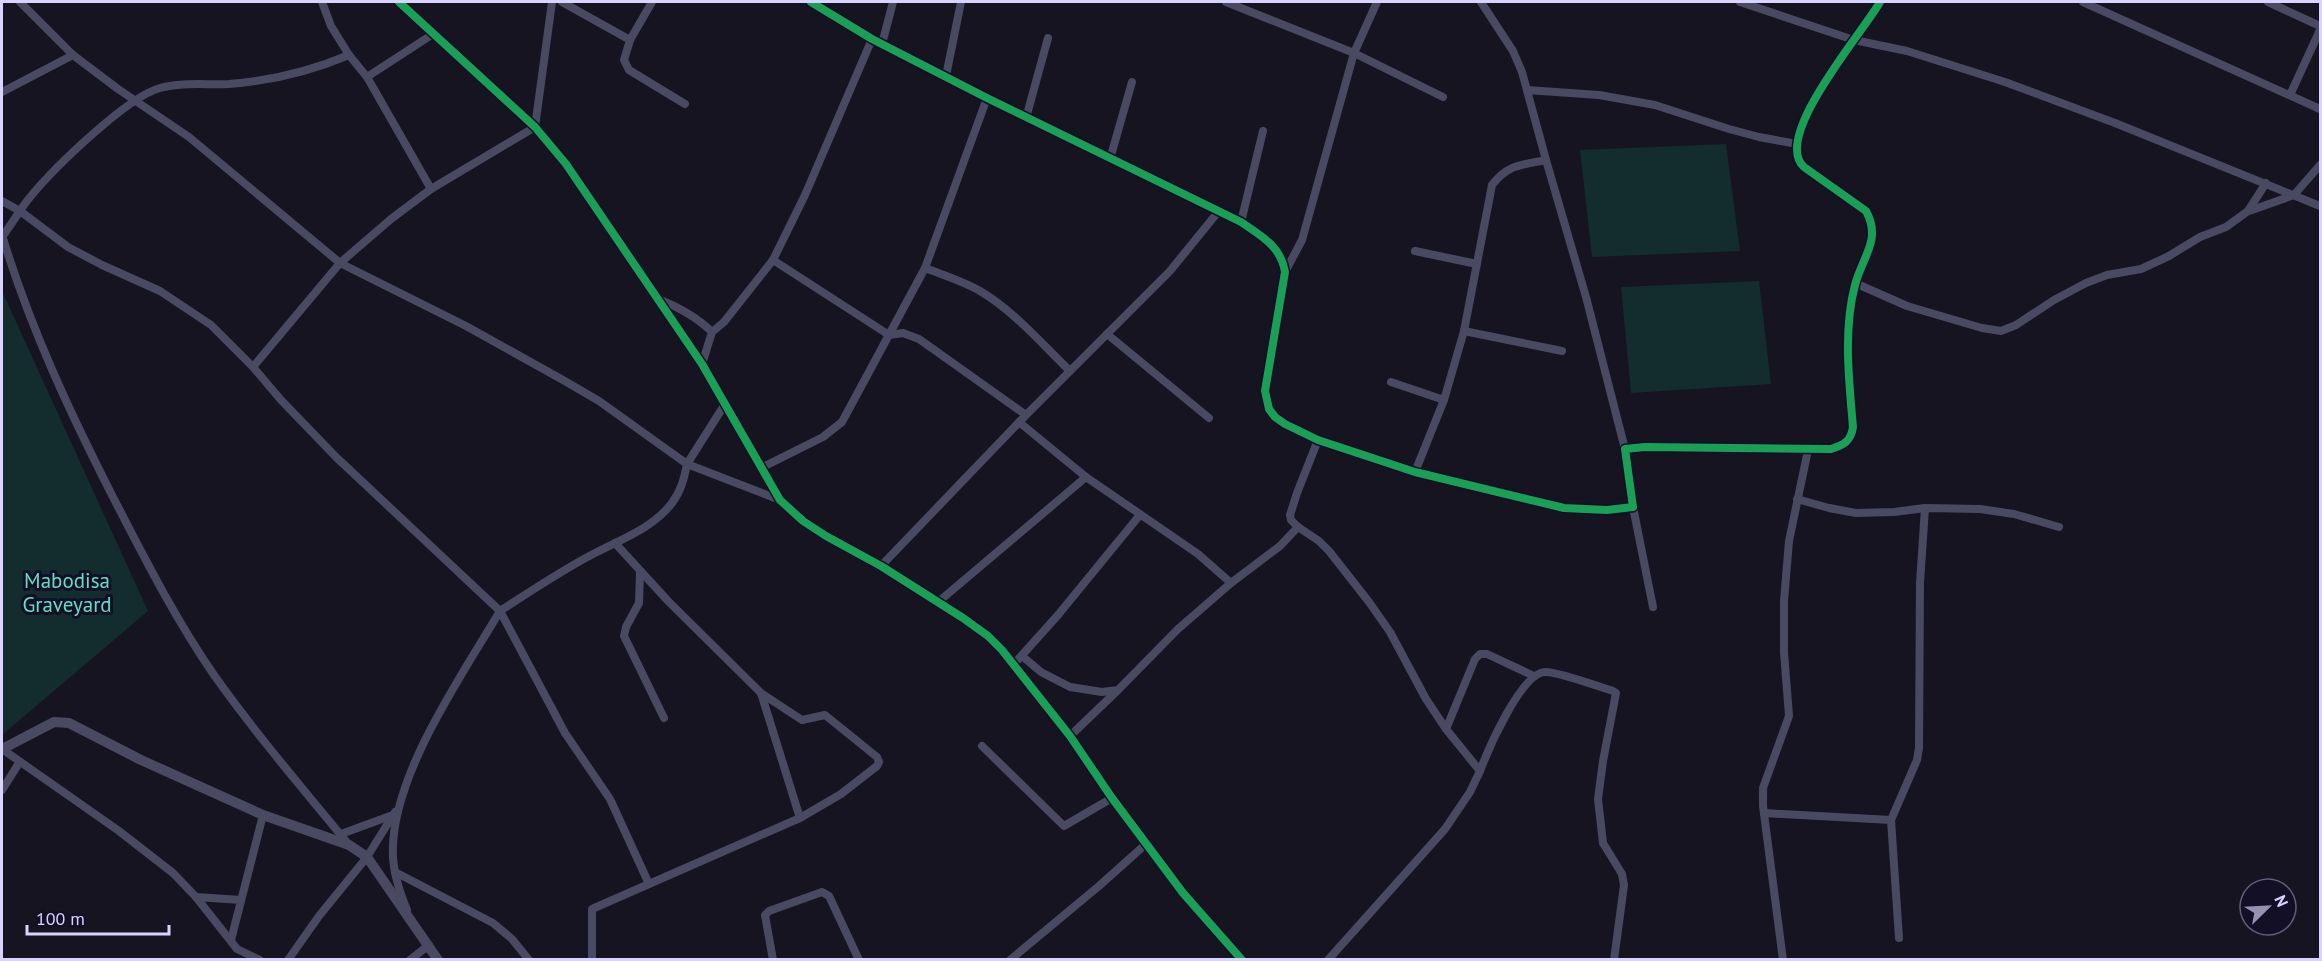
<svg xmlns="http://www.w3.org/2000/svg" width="2322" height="961" font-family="'PT Sans',sans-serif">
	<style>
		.green { fill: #132c2d }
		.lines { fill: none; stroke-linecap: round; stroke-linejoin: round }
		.minor { stroke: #4a4962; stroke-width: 8 }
		.tertiary { stroke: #4a4962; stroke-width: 10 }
		.cycleway-casing { stroke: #130f26; stroke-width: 11 }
		.cycleway { stroke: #1a9f57; stroke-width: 8 }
		.labels { text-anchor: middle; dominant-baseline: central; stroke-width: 6; stroke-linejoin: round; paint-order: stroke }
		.park-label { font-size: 21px; fill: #5fe0c0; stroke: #130f26 }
	</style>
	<rect width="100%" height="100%" fill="#161421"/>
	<g class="green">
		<polygon points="1726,144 1740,251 1592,257 1580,150"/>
		<polygon points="1759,281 1771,384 1631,393 1621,287"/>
		<polygon points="2,291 148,611 2,735"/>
	</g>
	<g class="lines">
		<g class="minor">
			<polyline points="20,2 73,55 118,89 189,137 340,263 466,326 563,380 599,401 687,464 725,404"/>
			<polyline points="562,2 630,40 652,2"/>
			<path d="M811,2L872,39L987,98L1241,222C1261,236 1281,246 1285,272L1265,391L1269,409L1275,417L1285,424L1318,440L1415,472L1564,508L1607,510L1633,507L1625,449L1645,447L1831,449C1844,445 1851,441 1853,427C1849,381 1843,330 1855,285C1862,257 1882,240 1866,211L1804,167C1771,137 1864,31 1880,2"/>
			<polyline points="1226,2 1354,53 1443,97"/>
			<polyline points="1740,2 1854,40 1907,51 2005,82 2115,123 2320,206"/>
			<polyline points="2083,2 2320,109"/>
			<polyline points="2268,2 2320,26"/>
			<polyline points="630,40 624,60 629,70 685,104"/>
			<polyline points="882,44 893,2"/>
			<polyline points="349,55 367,77 431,189"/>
			<polyline points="946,76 961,2"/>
			<polyline points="367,77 433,34"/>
			<polyline points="1527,90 1599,95 1655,105 1729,129 1759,137 1797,144"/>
			<polyline points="2,92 73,55"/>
			<polyline points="2290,95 2320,30"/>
			<polyline points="1026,118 1048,38"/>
			<polyline points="1110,159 1132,82"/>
			<polyline points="1546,160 1586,297 1625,449"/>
			<path d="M2,201L20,211L68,247L102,265L160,291L211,325L253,367L281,400L336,457L500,611C531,591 562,570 595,553C622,539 653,528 672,503C681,491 684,479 687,464L780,500"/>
			<polyline points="2249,211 2294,195 2320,165"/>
			<polyline points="1241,222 1263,131"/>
			<path d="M2,235C30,328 71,415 115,501C146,561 176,620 214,675C256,734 303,789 349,845"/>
			<path d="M2,237C12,224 20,209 31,196C54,168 127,97 160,88C182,82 206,85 229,84C270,81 311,71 349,55L331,26L322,2"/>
			<polyline points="1415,251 1477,264"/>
			<polyline points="773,260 889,335 903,333 919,339 1026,415"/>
			<path d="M925,268C943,275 963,281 980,291C1014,311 1042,344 1070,371"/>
			<polyline points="1285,272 1302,240 1354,53 1377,2"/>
			<polyline points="1855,283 1907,306 1982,328 2001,331 2016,325 2054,300 2086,283 2107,275 2141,269 2169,256 2200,237 2226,227 2248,211 2266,183"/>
			<path d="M658,299C678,307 696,316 712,332"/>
			<polyline points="1464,331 1562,351"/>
			<polyline points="1107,334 1209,418"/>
			<polyline points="702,364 712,332 724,322 773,260 805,195 872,39"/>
			<polyline points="253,367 340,263 391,219 431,189 535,127 552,2"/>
			<polyline points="1391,382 1444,400"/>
			<polyline points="1019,422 1086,477 1198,554 1231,583"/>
			<polyline points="1318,440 1297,493 1290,515 1291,520 1298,527 1319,541 1329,551 1369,602 1390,632 1426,699 1446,729 1480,771 1470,792 1445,829 1328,960"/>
			<polyline points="761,468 823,437 842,422 925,268 987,98"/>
			<path d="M1415,472L1444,400L1464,331L1492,185C1508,164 1522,165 1546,160L1522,72L1513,51L1481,2"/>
			<polyline points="1797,499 1829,508 1856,513 1894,512 1925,508 1980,509 2014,514 2059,527"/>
			<polyline points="1633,507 1653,607"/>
			<polyline points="615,543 668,601 761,693 800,818 649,884"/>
			<polyline points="881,566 1026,415 1170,271 1218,212"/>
			<polyline points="640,572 639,603 626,627 624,636 664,718"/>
			<polyline points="937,603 1086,477"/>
			<polyline points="500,611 565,733 610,799 649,884 592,909 592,960"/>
			<polyline points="1022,656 1041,672 1070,687 1102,692 1118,690 1178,629 1231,583 1280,546 1298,527"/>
			<polyline points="1014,664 1058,615 1139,516"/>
			<polyline points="761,693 802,720 825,715 877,757 879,762 877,766 841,794 800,818"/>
			<polyline points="1446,729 1475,659 1480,654 1487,654 1534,676"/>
			<polyline points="1070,736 1118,690"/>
			<polyline points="982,746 1064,826 1112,798"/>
			<polyline points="2,749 119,831 173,873 196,897 237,949 260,960"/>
			<path d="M1480,771C1488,750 1521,673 1545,672C1556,671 1600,687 1613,691L1616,693L1603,761L1598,799L1603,843L1622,874L1624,885L1614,960"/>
			<polyline points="2,790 19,763"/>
			<polyline points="1764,813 1891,820 1899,938"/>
			<polyline points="1891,820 1917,760 1919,748 1920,583 1925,508"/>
			<polyline points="341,834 393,815"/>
			<polyline points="395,872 493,923 512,939 529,960"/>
			<polyline points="196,897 241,900"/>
			<path d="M407,910C400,893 394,875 393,857C389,779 461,677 500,611"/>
			<polyline points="231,940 263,815"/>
			<polyline points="288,960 319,916 367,857 395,812"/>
			<polyline points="410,960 429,945"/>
			<polyline points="773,960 765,915 769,911 822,892 829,896 859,960"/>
			<polyline points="1010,960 1099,886 1146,844"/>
			<polyline points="1783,960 1763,806 1763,788 1789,716 1784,652 1784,601 1789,541 1808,450"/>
		</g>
		<g class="tertiary">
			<polyline points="399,2 535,127 566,164 702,364 780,500 803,521 826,536 881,566 963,618 988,636 1002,650 1070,736 1112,798 1183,893 1242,960"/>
			<polyline points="2,749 54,722 69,723 141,760 263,815 349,845 367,857 438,960"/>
		</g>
		<g class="cycleway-casing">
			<g id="cycleway">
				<polyline points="399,2 535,127 566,164 702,364 780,500 803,521 826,536 881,566 963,618 988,636 1002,650 1070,736 1112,798 1183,893 1242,960"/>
				<path d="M811,2L872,39L987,98L1241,222C1261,236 1281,246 1285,272L1265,391L1269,409L1275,417L1285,424L1318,440L1415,472L1564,508L1607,510L1633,507L1625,449L1645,447L1831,449C1844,445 1851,441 1853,427C1849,381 1843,330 1855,285C1862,257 1882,240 1866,211L1804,167C1771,137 1864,31 1880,2"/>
			</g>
		</g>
		<use href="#cycleway" class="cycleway"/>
	</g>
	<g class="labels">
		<g class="park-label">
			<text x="67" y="580">Mabodisa<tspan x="67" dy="24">Graveyard</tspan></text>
		</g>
	</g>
	<rect width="2322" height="961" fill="none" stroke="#d9d4ff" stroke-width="6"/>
	<g transform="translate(2268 907) rotate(66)"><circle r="28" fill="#130f26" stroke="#625e7d" stroke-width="1.5"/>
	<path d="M0-4.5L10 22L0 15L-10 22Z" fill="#9591b1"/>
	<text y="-9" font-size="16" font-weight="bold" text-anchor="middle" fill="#d9d4ff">N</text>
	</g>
	<path d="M27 925v9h142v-9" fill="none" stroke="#d9d4ff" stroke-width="3"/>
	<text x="36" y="925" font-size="18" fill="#d9d4ff" stroke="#130f26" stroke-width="4.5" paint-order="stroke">100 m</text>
</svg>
